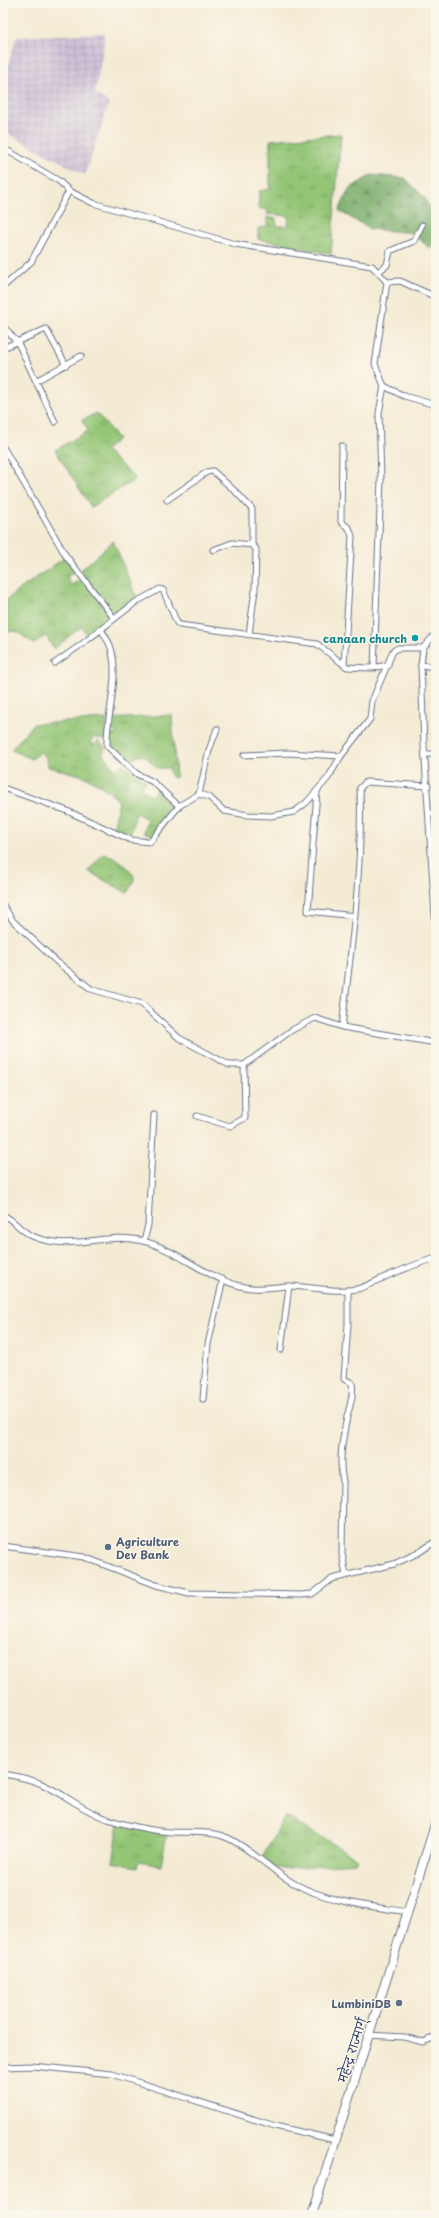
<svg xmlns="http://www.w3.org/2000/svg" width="439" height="2218" font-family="'Playpen Sans','Playpen Sans Deva',sans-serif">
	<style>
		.industrial { fill: url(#industrial-grid) }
		.grass { fill: url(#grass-tufts); stroke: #577a6a }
		.forest { fill: url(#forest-firs); stroke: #486c62 }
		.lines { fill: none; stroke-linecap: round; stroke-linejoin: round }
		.minor-casing { stroke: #677187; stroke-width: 7 }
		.trunk-casing { stroke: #677187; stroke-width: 10 }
		.minor { stroke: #fff; stroke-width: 5 }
		.trunk { stroke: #fff; stroke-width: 8 }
		.culture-dot { fill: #0f9aa8; stroke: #fbf7ec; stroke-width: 1.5 }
		.service-dot { fill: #5c6f8a; stroke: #fbf7ec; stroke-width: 1.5 }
		.labels { text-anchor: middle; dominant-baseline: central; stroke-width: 3; stroke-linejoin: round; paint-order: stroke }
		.culture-label { font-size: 11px; font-weight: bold; fill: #0d838f; stroke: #fbf7ec; text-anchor: end }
		.service-label { font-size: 11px; font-weight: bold; fill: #4e5e75; stroke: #fbf7ec; text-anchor: start }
		.street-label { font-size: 11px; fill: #1b2f5e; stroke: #fbf7ec }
	</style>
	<defs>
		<pattern id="industrial-grid" width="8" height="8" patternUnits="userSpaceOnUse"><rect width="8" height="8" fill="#cbbfd5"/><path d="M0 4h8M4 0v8" fill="none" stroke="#aea4b9"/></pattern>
		<pattern id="grass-tufts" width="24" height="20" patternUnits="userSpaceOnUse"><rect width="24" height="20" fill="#93c575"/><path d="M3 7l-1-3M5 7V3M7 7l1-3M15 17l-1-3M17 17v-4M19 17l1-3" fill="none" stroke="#77a063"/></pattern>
		<pattern id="forest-firs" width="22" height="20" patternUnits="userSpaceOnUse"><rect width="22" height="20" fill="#76aa66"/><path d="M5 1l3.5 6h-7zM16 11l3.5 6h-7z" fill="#608b57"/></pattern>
	</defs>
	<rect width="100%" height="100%" fill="#fbf7ec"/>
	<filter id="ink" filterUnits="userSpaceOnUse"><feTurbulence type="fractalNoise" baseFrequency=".025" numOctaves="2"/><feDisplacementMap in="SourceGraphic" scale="8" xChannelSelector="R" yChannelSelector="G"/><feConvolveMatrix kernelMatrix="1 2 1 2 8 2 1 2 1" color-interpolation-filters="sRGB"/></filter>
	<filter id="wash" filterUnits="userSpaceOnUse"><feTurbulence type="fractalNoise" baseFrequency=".012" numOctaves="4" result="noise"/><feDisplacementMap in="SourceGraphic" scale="16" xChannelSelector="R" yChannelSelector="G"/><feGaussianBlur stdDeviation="0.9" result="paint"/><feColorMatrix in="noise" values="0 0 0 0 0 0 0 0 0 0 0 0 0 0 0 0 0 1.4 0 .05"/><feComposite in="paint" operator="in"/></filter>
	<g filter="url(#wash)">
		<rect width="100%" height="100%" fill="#f4ebd4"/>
		<polygon class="industrial" points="104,33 104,44 95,93 109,103 85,175 3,131 3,84 16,37"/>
		<g class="grass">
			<polygon points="341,134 331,254 258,239 258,228 267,227 267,217 276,219 277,226 288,226 289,216 267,214 268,210 258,208 259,191 270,189 270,140"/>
			<polygon points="97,413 118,439 105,450 136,479 91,507 55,450 88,431 82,420"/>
			<polygon points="113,541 137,598 115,617 80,571"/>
			<path d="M64,558L77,570L67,577L71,585L83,578L114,618L88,638L82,627C70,634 64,642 54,649L46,636L34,644L16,631L8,632L3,629V604L13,594Z"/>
			<polygon points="172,715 176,778 171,777 169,768 157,768 144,755 135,757 129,765 108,744 108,734 116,735 116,731 108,731 110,719"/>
			<path d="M107,719L105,740L94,737L90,743L94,745L98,741L105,747L103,754L116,770L123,764L146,781L141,788L151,796L156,789L176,808L154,836L144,832L147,819L136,813L130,836L113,828L119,801C92,776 82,775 48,767L47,759L40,752L32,759L11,750L33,724Z"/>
			<path d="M104,853C112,856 135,869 134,879C134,883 129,889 127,893L88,871Z"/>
			<polygon points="285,1816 357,1858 355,1863 275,1869 263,1856"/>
			<polygon points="119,1823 167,1834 161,1865 139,1861 137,1867 113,1862"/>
		</g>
		<polygon class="forest" points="371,175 405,178 425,198 434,217 436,217 436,246 429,248 413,233 370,229 339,211 349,189"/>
	</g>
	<g filter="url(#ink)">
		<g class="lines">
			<g class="minor-casing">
				<g id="minor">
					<polyline points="3,148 59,181 69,191 93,203 235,244 372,266 387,282 400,281 436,297"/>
					<polyline points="378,272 387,265 390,251 414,241 422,225"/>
					<polyline points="387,282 375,364 384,386 404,396 436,405"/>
					<polyline points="3,287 31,262 69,191"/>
					<polyline points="3,326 18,343 55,422"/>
					<polyline points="3,348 46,329 66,365"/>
					<polyline points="36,381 81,356"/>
					<polyline points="342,446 341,522 349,528 352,536 344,665"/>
					<polyline points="3,447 66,556 114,618"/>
					<polyline points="167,500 207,472 213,471 236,492 252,509 252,545"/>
					<polyline points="213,550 232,543 252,545 256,549 255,590 249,634"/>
					<path d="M101,629C104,635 109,641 111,648C120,680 106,714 107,746L137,774L153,782L179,806"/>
					<polyline points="423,648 421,665 424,745 436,931"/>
					<polyline points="55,663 82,644 136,602 160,589 163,590 177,623 180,625 317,644 347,667 371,668 388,665"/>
					<polyline points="421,665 436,667"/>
					<polyline points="374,668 381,479 379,413 384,386"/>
					<polyline points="426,754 436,754"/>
					<polyline points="244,755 288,753 341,756"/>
					<polyline points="3,788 65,810 131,840 150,842 179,806 199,794 209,797 224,811 248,815 271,816 294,812 306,803 328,778 341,756 370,719 372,701 393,651 398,648 423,648 436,633"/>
					<polyline points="317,791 308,911 355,916"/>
					<polyline points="199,794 209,750 217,729"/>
					<polyline points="429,813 436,813"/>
					<polyline points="3,905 13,921 57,962 91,989 142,1004 179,1038 229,1065 244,1065 292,1030 315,1018 342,1027 436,1043"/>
					<path d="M342,1027C351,948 363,868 360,788L366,782L428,786"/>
					<polyline points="197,1116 230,1126 245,1118 244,1065"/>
					<path d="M3,1215C14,1220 21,1231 32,1236C71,1253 105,1231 143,1241C179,1250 208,1280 245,1287C260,1291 275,1286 290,1286C312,1287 336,1293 357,1289C366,1287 376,1281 385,1277C402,1270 418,1263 436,1258"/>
					<polyline points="144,1241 148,1225 154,1115"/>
					<polyline points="281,1350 289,1286"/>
					<polyline points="203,1399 208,1344 223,1279"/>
					<polyline points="3,1546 84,1557 156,1585 189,1593 301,1595 312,1594 332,1579 394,1564 418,1553 436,1541"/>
					<path d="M346,1575L342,1554L343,1481C338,1461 343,1437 347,1417C350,1406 354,1394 352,1383L344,1379L348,1324V1290"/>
					<path d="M3,1774C16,1776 32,1779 44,1785C66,1795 85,1812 108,1819C125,1825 153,1831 171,1832C190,1833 210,1830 228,1838C253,1850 271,1871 295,1884C328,1902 370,1906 407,1912"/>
					<polyline points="368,2035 404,2037 423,2042 436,2037"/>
					<polyline points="3,2067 32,2066 112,2074 275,2126 335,2140"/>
				</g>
			</g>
			<g class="trunk-casing">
				<polyline id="trunk" points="312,2215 436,1822"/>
			</g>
			<use href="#minor" class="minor"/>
			<use href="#trunk" class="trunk"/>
		</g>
	</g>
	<circle class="culture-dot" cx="415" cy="638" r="4"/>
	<g class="service-dot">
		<circle cx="108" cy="1547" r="4"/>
		<circle cx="399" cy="2003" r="4"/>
	</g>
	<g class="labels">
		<g class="culture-label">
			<text x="407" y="638">canaan church</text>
		</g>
		<g class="service-label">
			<text x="116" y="1541">Agriculture<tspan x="116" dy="13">Dev Bank</tspan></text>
			<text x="391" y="2003" text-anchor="end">LumbiniDB</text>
		</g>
		<g class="street-label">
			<text transform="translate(352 2050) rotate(-72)">महेन्द्र राज्मार्ग्</text>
		</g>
	</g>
	<rect width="439" height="2218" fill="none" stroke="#fbf7ec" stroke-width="16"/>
</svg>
